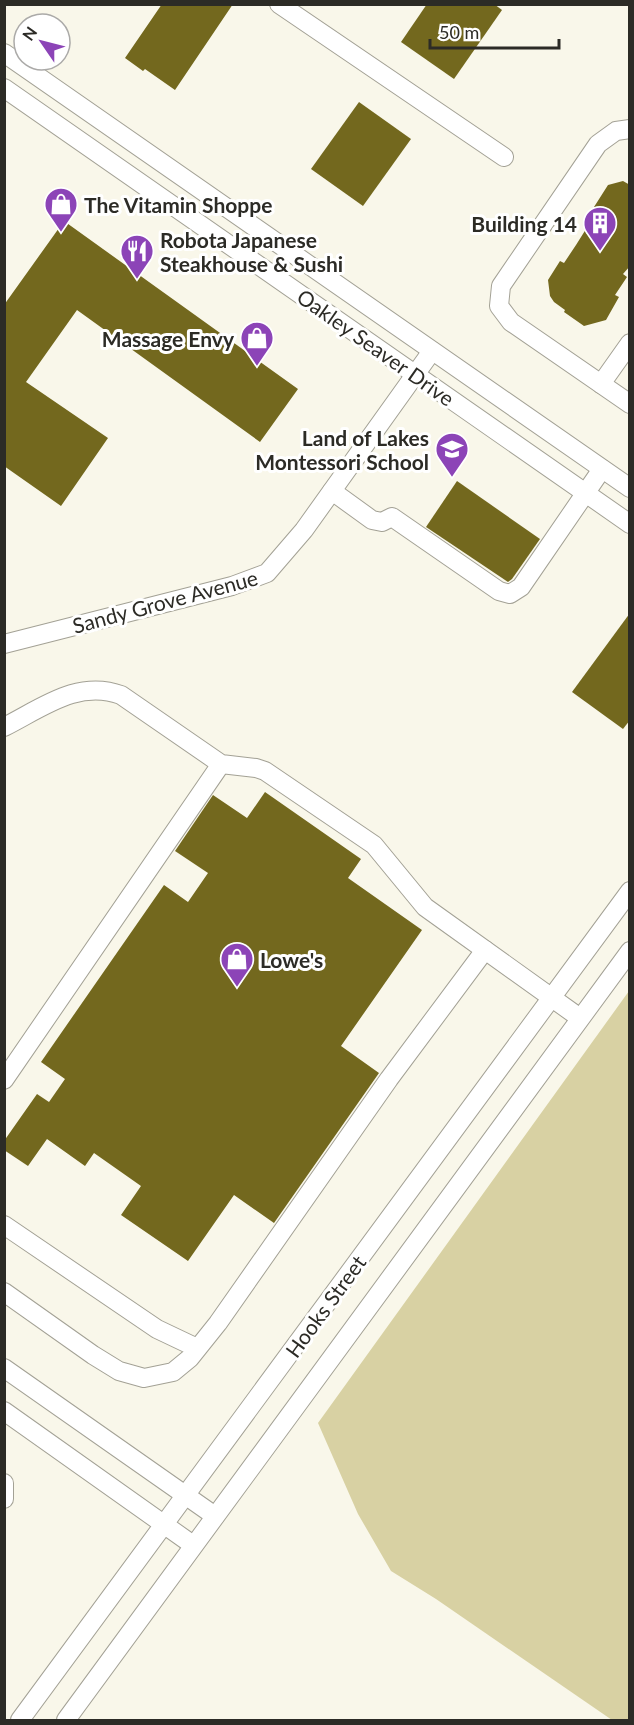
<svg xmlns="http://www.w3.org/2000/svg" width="634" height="1725" font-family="Lato,sans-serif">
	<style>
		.green { fill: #d8d1a3 }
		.building { fill: #73681e }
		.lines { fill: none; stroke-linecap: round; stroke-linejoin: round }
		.minor-casing { stroke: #a3a195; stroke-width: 20 }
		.minor { stroke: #fff; stroke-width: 18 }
		.labels { text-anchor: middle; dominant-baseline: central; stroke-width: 6; stroke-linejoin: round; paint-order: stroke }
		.poi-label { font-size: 21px; font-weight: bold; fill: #2c2b26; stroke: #fff; text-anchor: start }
		.street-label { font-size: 21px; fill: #2c2b26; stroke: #fff }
	</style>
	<rect width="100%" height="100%" fill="#f9f7ea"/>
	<polygon class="green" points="629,991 630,1720 612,1720 436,1599 391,1571 358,1514 318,1423"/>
	<g class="building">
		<polygon points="162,4 233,4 175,90 145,69 143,71 125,58"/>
		<polygon points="427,4 494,4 502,10 454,79 401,42"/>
		<polygon points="359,102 411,139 363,206 311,169"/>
		<polygon points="623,181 630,185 630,266 623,274 627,277 615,295 619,297 606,320 584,326 564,312 565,310 554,302 550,296 548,280 560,261 564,263 576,245 598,210 594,207 608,185"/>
		<polygon points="64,221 298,389 260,442 77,310 26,382 108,438 61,506 4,466 4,305"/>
		<polygon points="457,481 540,539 512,579 508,582 426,527"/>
		<polygon points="630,613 630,720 623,729 572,692"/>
		<polygon points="265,792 361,859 348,878 422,930 341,1046 379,1073 274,1223 234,1195 188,1261 121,1215 141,1186 94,1153 85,1166 47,1139 28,1166 4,1150 4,1141 37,1094 49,1102 65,1079 41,1062 164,885 188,902 208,873 175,851 213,795 247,818"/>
	</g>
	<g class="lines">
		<g class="minor-casing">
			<g id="minor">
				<polyline points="279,4 504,157"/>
				<polyline points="4,53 630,488"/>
				<polyline points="4,88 630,524"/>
				<polyline points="630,129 616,131 598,144 501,286 499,306 511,322 630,404"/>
				<polyline points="601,384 630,343"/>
				<polyline points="332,491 372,520 382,522 392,517 499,591 510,594 521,587 602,469"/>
				<polyline points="4,644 232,586 267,573 304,530 432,351"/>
				<path d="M4,727C42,708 78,679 121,695L221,764L256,768L265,771L374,845L425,907L580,1018"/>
				<polyline points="4,1080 221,764"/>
				<polyline points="4,1225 157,1329 197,1348"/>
				<polyline points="4,1292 93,1355 119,1371 144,1378 173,1372 190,1358 218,1323 389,1079 485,950"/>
				<polyline points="4,1368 215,1516"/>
				<polyline points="4,1411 193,1545"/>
				<polyline points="4,1483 4,1499"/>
				<polyline points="20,1720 630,891"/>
				<polyline points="66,1720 630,951"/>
			</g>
		</g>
		<use href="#minor" class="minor"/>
	</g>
	<defs>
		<g id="shop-pin" transform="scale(1.725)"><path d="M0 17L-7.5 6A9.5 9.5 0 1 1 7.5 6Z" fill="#8c44b7" stroke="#fff"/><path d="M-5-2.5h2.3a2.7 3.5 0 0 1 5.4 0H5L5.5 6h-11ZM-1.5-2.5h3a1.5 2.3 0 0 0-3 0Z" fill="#fff"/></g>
		<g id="building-pin" transform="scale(1.725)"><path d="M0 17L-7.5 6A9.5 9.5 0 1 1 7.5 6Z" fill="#8c44b7" stroke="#fff"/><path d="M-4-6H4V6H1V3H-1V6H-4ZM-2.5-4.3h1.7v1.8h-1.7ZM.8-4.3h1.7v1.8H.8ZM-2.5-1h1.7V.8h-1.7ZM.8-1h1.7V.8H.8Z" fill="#fff"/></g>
		<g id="restaurant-pin" transform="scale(1.725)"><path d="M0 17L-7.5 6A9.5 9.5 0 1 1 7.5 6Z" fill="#8c44b7" stroke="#fff"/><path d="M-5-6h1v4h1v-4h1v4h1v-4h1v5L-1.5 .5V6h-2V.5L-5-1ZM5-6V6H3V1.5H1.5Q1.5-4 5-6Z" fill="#fff"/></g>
		<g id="school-pin" transform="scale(1.725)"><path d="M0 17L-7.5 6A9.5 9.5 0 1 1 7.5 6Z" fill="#8c44b7" stroke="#fff"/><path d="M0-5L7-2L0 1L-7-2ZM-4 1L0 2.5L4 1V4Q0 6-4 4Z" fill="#fff"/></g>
	</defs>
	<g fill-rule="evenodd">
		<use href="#shop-pin" x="61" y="204"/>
		<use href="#building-pin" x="600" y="223"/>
		<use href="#restaurant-pin" x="137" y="251"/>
		<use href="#shop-pin" x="257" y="338"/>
		<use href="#school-pin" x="452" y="449"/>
		<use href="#shop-pin" x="237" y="959"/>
	</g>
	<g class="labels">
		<g class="poi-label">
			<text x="84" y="204">The Vitamin Shoppe</text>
			<text x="577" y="223" text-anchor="end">Building 14</text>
			<text x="160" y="239">Robota Japanese<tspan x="160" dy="24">Steakhouse &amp; Sushi</tspan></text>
			<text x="234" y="338" text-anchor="end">Massage Envy</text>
			<text x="429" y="437" text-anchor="end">Land of Lakes<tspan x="429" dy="24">Montessori School</tspan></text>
			<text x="260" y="959">Lowe's</text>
		</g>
		<g class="street-label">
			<text transform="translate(376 347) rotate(35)">Oakley Seaver Drive</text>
			<text transform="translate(165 601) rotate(-15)">Sandy Grove Avenue</text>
			<text transform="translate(325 1306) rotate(-54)">Hooks Street</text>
		</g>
	</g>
	<rect width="634" height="1725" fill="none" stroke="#2c2b26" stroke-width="12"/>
	<g transform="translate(42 42) rotate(305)"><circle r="28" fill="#ffffff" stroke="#abaaa8" stroke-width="1.5"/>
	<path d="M0-4.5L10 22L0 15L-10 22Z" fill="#8c44b7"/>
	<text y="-9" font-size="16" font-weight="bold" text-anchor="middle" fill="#2c2b26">N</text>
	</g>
	<path d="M430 39v9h129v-9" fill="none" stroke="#2c2b26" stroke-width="3"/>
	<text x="439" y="39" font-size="18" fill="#2c2b26" stroke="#ffffff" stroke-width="4.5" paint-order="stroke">50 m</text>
</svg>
